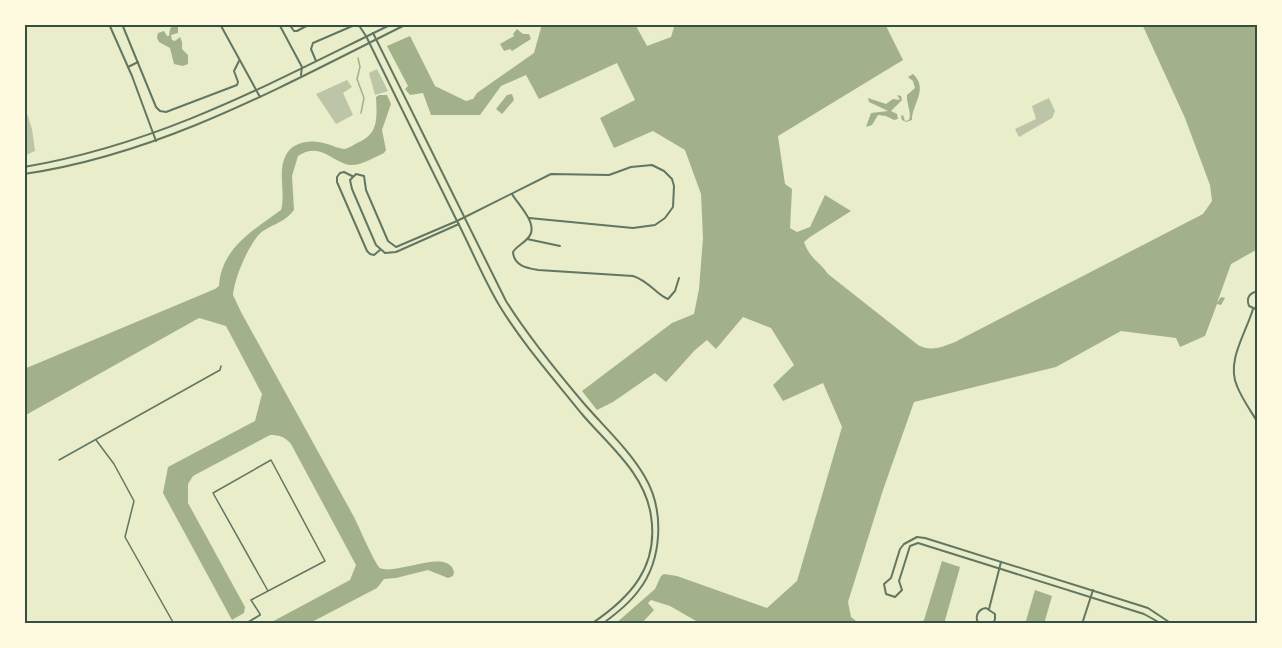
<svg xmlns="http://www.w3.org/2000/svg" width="1282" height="648" font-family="'PT Serif',serif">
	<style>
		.water { fill: #a3b18a }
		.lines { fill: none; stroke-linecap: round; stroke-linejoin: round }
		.stream { stroke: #a3b18a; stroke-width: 1.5 }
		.building { fill: #bcc5a7 }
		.service { stroke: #617663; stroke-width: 1.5 }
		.minor { stroke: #617663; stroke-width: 2 }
		.neatline { fill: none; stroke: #344e41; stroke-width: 2 }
	</style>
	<rect width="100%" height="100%" fill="#e9edc9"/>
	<g class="water">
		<polygon points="174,24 178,27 178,33 171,35 172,40 175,41 180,37 182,42 182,49 188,55 188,64 183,66 174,64 170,48 159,42 157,38 158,33 164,31 167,36 169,36 170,29"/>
		<path d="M542,24H635L647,46L671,37L675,24H885L903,60L778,136L785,184L792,189L790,228L797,232L810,227L825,195L851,211L810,237L804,242C810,259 819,261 828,274L918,345C931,352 942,347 955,342L1203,214L1212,201L1210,185L1185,118L1142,24H1258V251L1256,250L1231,264L1217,303L1221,297L1225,298L1221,305L1217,304L1205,336L1180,347L1176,338L1121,331L1056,367L914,402L883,490L848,602L851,617L860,624H731L696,621L670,606L651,600L648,603L654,610L641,624H615L655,589L661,576L664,574L677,576L767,608L797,581L842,427L823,383L783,401L773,385L794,365L771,328L743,317L716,349L707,340L695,350L666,382L655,373L613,402L597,410L582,391L672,323L694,314L699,289L703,238L701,194L685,150L653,131L614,148L600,118L635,100L617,63L539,99L526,75L501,86L480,115H431L423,93L410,95L405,89L408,86L387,46L410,36L435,86L466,101L473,99L477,93L534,53Z"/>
		<polygon points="517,29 523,34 529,34 531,39 512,51 510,49 504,51 500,44 514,36 513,34"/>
		<path d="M913,74C929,89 912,104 912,120L906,122L902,120L901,116L903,115L905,121L909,120C912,113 906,103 907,95L915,88L913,81L908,77Z"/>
		<polygon points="512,94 514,100 502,114 496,109 507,95"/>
		<path d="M379,95H387L391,104L382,130L386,150L384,153C375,157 362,165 352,165C335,165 320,140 298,156L292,176L294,210C286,221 274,224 263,231C250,240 234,279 233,295L241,312L354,517C358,525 376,566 380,568C397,576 448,547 454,572L453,576L448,578L428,570L396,578L384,579L377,588L308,624H268L350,580L356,565L291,444C285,437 280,435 270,435L193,476L188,484V503L245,607L244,613L232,620L163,493L168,467L255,421L262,394L226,326L199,318L24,416V369L215,289L219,286C221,248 254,230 281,210C286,193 277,171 286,155C293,141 313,139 327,144C332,145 339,149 345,149C348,148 354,145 357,143C379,134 377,118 376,97Z"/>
		<polygon points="897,95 901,96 902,100 891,111 897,114 898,119 894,120 886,116 878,115 872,125 866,127 871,113 888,111 869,102 868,98 886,104 893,99 900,100"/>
		<polygon points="942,561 960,567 944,624 918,624 924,620"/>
		<polygon points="1035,590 1052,596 1044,624 1025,624"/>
	</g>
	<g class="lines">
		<polyline class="stream" points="358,58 360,67 357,79 364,98 361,113"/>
	</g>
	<g class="building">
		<polygon points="377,69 388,91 375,95 369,73"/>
		<polygon points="347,80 352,87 343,93 353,115 336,124 316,94"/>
		<polygon points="1049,98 1055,111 1052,118 1019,137 1015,129 1036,119 1032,106"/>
		<polygon points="24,104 32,129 35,151 24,156"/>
	</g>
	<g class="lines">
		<g class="service">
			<polyline points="96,440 114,464 134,501 125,537 174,624"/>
			<polyline points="59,460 220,370 221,366"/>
			<polyline points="260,614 251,600 325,561 271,460 213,493 268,591"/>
		</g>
		<g class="minor">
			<polyline points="109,24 132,76 156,141"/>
			<polyline points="122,24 156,107 160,111 166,112 237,85 238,82 234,71 239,61"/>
			<polyline points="220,24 260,97"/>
			<polyline points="279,24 302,67 301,75"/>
			<polyline points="289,24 294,31 297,31 310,24"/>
			<path d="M358,24L366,36C396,97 426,159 456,219C471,248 483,278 499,305C522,343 553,378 581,413C608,445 645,473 651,516C659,567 630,598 591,624"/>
			<path d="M373,33L506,301C528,336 554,368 581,400C602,425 629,449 645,477C665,511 662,560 639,590C629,604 616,614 602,624"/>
			<polyline points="316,61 311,49 313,43 357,24"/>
			<polyline points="128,67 138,62"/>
			<path d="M24,167C160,144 269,84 392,24"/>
			<path d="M24,174C162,154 284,85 407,24"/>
			<polyline points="352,176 344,172 340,173 337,177 337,182 367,251 370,254 374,255 380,250"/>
			<path d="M512,194C519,206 540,225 528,238C523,244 517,246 513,252C514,266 527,268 538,270L633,276C649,281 657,295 668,299L675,291L679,278"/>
			<polyline points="459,224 396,252 385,253 376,245 352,189 350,180 356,174 364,176 366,190 388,241 396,247 457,221 551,174 609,175 631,167 652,165 664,171 672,179 674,186 673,207 665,218 655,225 633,228 529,218"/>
			<polyline points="527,239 560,246"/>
			<path d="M1258,291C1249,293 1246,298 1249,306L1258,310"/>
			<path d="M1253,309C1246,333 1226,361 1237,386C1242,399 1251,411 1258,423"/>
			<polyline points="989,609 1001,562"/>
			<polyline points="24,623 31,624"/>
			<polyline points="245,624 260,615"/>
			<path d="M979,624C974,617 978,609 986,608L995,614V619L993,624"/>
			<polyline points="1082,624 1093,590"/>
			<polyline points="1162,624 1144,614 918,543 910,546 899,581 902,590 895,597 886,594 884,584 891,578 900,549 904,544 917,537 925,538 1148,608 1172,624"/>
		</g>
	</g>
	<rect width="1282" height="648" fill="none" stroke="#fefae0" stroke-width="51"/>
	<rect x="26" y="26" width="1230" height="596" class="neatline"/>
</svg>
